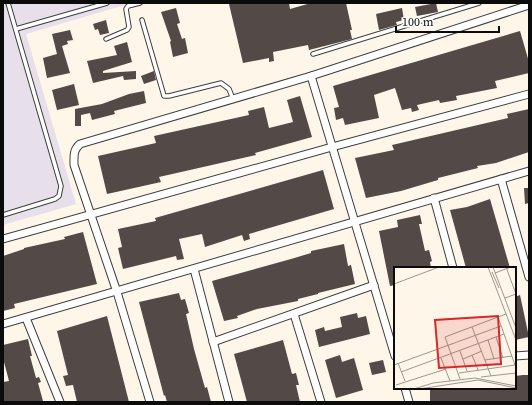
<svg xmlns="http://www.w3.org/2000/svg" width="532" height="405" font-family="'Source Serif 4',serif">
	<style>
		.industrial { fill: #e7dfea }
		.building { fill: #534a47 }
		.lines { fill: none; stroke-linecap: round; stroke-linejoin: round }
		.service-casing { stroke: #3e3e3e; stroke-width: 5.5 }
		.minor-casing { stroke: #3e3e3e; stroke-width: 9 }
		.service { stroke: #fff; stroke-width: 3.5 }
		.minor { stroke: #fff; stroke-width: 7 }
		.inset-road { fill: none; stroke: #9d9890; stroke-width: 1 }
		.view { fill: #d62828; fill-opacity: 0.15; stroke: #d62828; stroke-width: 2 }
		.inset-edge { fill: none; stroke: #0b0b0b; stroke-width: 2 }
	</style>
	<rect width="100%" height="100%" fill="#fef6e9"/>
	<polygon class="industrial" points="3,3 132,3 26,34 76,204 3,225"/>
	<g class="building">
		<polygon points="235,3 289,3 290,9 311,3 346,3 352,30 350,30 352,39 309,50 308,45 273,52 274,61 269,62 269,58 243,63 229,4"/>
		<polygon points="436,3 438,12 417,16 415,7"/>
		<polygon points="176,8 180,23 177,24 182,39 185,38 188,53 173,57 170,42 171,41 161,12"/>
		<polygon points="402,8 404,20 396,22 397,25 379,30 376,14"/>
		<polygon points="106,20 109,33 100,35 98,29 95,30 93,24"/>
		<polygon points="70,30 73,40 67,41 68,44 62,46 70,73 47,78 43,58 57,54 52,34"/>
		<polygon points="520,31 529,62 529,73 495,81 497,88 456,96 457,100 440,103 439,100 417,105 419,110 412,112 411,108 402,110 395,88 374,95 379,118 345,125 343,118 336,120 334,108 339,107 333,86"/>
		<polygon points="127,42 132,62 103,71 103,73 136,71 136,79 124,80 123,76 93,83 87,61 117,55 114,46"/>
		<polygon points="154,71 156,80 144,84 141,76"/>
		<polygon points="74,84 79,105 57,110 52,90"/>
		<polygon points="144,91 146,103 114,111 115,114 92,120 90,113 81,115 81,126 75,126 75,109 102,104 129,94"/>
		<polygon points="300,96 312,137 255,153 256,155 159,177 161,182 107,194 98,156 156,143 154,136 249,115 248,111 264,107 269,128 293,122 287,100"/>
		<polygon points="529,109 529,152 496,163 477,166 478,168 438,178 438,180 401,191 366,198 355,158 394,150 392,145 508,118 507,114"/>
		<polygon points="323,170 334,209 249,234 250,239 244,241 242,235 205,247 202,234 179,239 184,259 177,260 176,256 123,269 118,248 122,247 118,229 156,221 155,218"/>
		<polygon points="524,188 529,188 529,203 525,204"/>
		<polygon points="490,199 510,268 466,268 450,210 467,207"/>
		<polygon points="420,215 422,224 419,224 425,251 429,250 432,261 430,262 431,268 395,268 395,285 390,286 379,231 398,227 397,220"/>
		<polygon points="83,232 97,284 14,304 15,308 3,311 3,256 24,249 24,248 65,239 64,237"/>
		<polygon points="344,244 348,266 351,265 355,284 318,293 318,294 298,299 298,301 257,309 237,316 238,318 224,321 212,281 291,259 311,253 311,251"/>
		<polygon points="179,293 181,300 185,299 189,313 186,314 194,349 205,388 207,387 211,402 167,402 165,395 164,396 139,302"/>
		<polygon points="520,295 529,337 515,340 515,297"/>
		<polygon points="357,313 358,318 366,316 370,334 319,347 315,330 324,327 325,331 342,327 340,317"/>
		<polygon points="107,316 129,402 77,402 73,385 66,386 63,376 68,375 57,331"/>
		<polygon points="28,339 32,356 30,356 36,378 39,377 41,382 38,383 43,401 3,402 3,382 9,381 4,362 3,363 3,345"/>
		<polygon points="283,340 292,374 296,373 299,385 296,385 300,402 247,402 234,354"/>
		<polygon points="340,355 342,362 354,358 363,390 336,398 325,360"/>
		<polygon points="383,360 386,372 372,375 369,363"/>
		<polygon points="523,375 529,375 529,402 430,402 430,388 515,388 515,376"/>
	</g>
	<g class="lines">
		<g class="service-casing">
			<g id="service">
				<polyline points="142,20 164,96 169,96 221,83 229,89 233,99"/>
				<polyline points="16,29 107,3"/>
				<polyline points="106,39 127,30 129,27 126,9 128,6 140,3"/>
				<polyline points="313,54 479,3"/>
				<polyline points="3,215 55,199 59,196 61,186 8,3"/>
			</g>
		</g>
		<g class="minor-casing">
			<g id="minor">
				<polyline points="311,76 395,356"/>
				<polyline points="501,179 529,277"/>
				<polyline points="434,198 453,268"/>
				<polyline points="3,239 332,147 529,94"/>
				<polyline points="194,269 229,402"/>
				<polyline points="294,314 321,402"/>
				<polyline points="26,318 60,402"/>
				<polyline points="3,324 529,171"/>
				<polyline points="213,342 374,285"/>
				<polyline points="515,356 529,355"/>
				<polyline points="405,388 409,402"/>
				<path d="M150,402L117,292L74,165C74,156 73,150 80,144L311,76L529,5"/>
			</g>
		</g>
		<use href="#service" class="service"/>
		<use href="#minor" class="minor"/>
	</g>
	<g transform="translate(394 267)">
		<rect width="122" height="122" fill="#fef6e9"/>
		<path class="inset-road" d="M94,0L122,73M99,0L122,61M98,5L105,21M101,6L117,0M0,17L45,0M111,31L122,27L112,0M104,50L121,98M78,60L97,109M102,70L109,91M94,73L100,92M66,84L73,104M78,88L84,103M47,91L56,114M69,92L88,84M91,93L118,89M4,96L11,114M0,98L107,59M7,105L110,67M65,106L121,98M87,110L122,106M66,112L51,70L112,47M2,118L52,102M20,122L39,116L81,111L122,119M25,122L84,113L122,121"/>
		<path class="view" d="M104,49L107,97L45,101L41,53Z"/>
		<rect width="122" height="122" class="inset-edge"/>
	</g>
	<rect width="532" height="405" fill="none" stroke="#0b0b0b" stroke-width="8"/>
	<path d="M396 26v6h103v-6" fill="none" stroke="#0b0b0b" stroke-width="2"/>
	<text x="402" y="26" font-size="12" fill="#0b0b0b" stroke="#ffffff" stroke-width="3" paint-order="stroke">100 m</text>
</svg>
